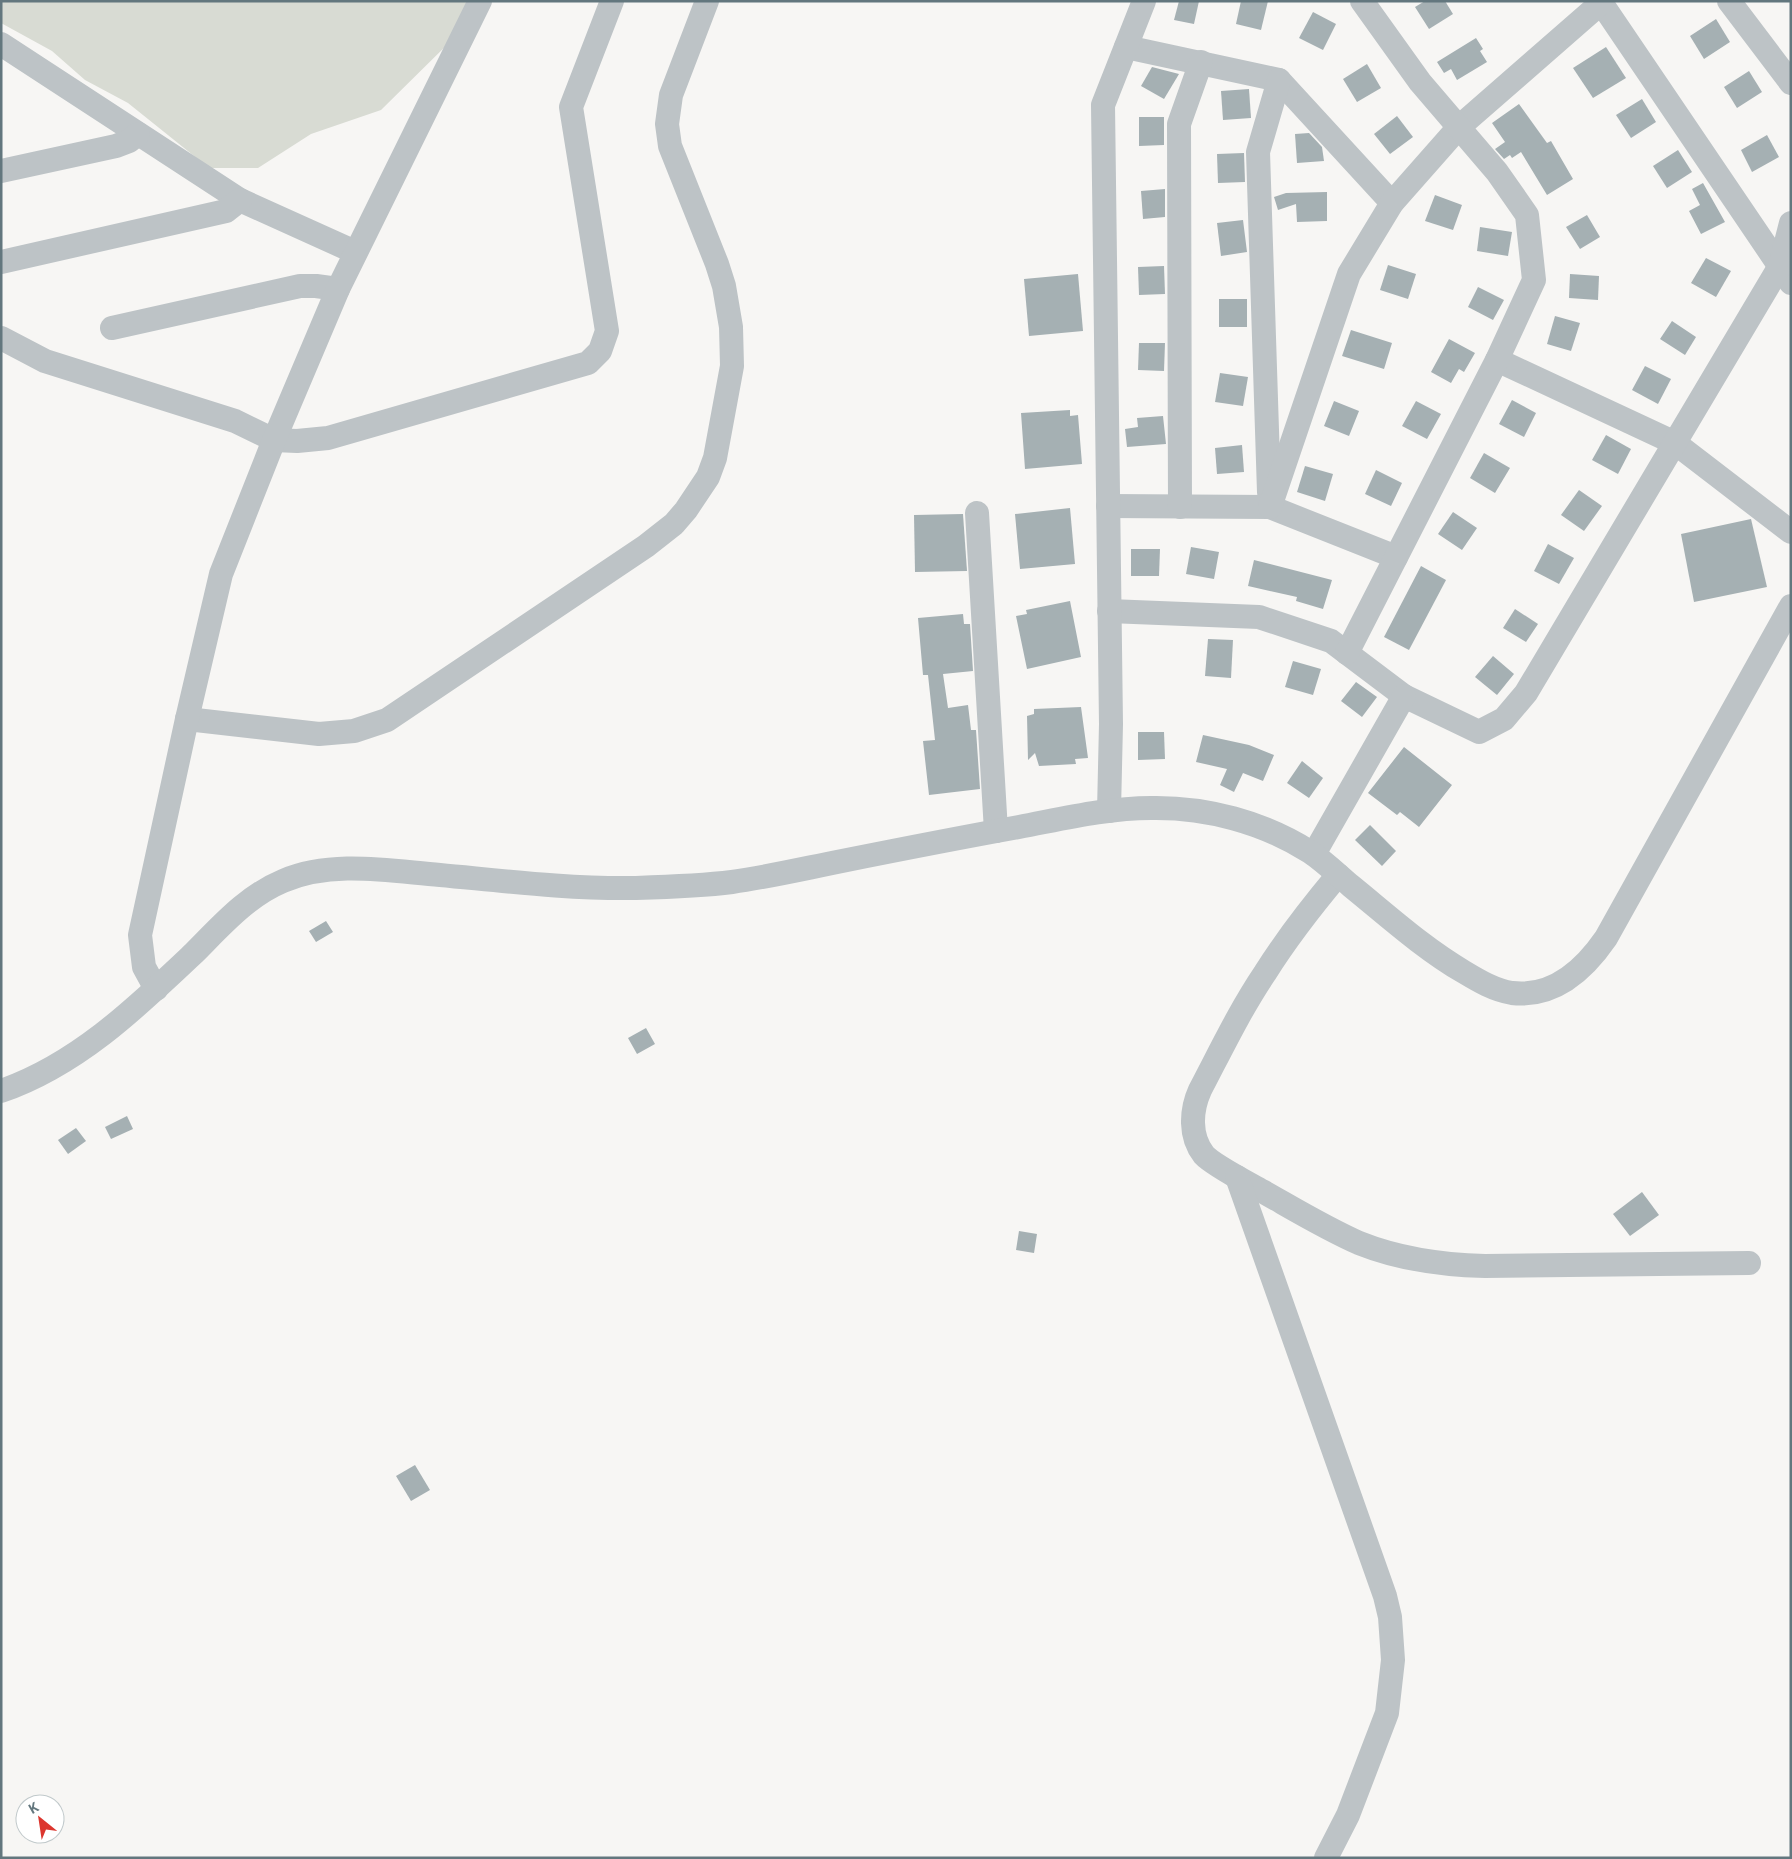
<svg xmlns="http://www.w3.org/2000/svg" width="1792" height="1859" font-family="Barlow,sans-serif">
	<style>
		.green { fill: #d8dbd3 }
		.building { fill: #a5b0b3 }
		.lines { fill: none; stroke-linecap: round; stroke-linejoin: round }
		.minor { stroke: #bdc3c6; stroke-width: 24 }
	</style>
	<rect width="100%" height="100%" fill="#f7f6f4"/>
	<polygon class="green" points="1,1 469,1 458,34 381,110 311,134 258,168 209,168 128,103 85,80 52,51 1,23"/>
	<g class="building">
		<polygon points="1179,1 1199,1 1194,24 1174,20"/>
		<polygon points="1241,1 1268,1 1261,30 1236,24"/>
		<polygon points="1425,1 1445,1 1453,14 1429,29 1415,7"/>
		<polygon points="1313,12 1336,24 1323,50 1299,38"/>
		<polygon points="1716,19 1730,42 1704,59 1690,36"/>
		<polygon points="1476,38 1483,49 1480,51 1487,62 1457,80 1451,69 1444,73 1437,62"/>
		<polygon points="1606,47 1626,78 1593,98 1573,68"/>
		<polygon points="1367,64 1381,88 1357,102 1343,79"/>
		<polygon points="1152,67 1179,74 1164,99 1141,86"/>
		<polygon points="1749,71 1762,92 1737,108 1724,87"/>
		<polygon points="1249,89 1251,118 1223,120 1221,91"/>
		<polygon points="1642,99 1656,122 1631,138 1616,115"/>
		<polygon points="1519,104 1547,143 1551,141 1573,179 1547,195 1521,152 1512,158 1510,155 1504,159 1495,149 1505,142 1492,123"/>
		<polygon points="1397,116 1413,137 1390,154 1374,134"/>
		<polygon points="1139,117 1164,117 1164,145 1139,146"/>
		<polygon points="1309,133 1322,147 1324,161 1297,163 1295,134"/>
		<polygon points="1767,135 1779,157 1752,172 1741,150"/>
		<polygon points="1678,150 1692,172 1667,188 1653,166"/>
		<polygon points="1244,153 1245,182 1218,183 1217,154"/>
		<polygon points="1703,183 1725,222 1701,234 1689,211 1700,205 1692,189"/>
		<polygon points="1165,189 1165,217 1143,219 1141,191"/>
		<polygon points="1327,192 1327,221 1297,222 1296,204 1278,210 1274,197 1286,193"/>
		<polygon points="1435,195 1462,205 1453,230 1425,221"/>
		<polygon points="1587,215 1600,237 1580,249 1566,227"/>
		<polygon points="1243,220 1247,252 1221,256 1217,223"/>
		<polygon points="1480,227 1512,232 1508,256 1477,251"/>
		<polygon points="1706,258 1731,271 1716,297 1691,283"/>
		<polygon points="1388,265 1416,274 1408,299 1380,290"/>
		<polygon points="1164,266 1165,294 1139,295 1138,267"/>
		<polygon points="1078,274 1083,331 1029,336 1024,279"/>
		<polygon points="1570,274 1599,276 1598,300 1569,298"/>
		<polygon points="1478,287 1504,300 1493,320 1468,307"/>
		<rect x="1219" y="299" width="28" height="28"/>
		<polygon points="1555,316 1580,323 1571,351 1547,344"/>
		<polygon points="1672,321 1696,337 1685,355 1660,339"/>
		<polygon points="1351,330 1392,343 1384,369 1342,356"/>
		<polygon points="1449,339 1475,353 1464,372 1459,369 1451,383 1431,372"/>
		<polygon points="1139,343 1165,343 1164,371 1138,370"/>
		<polygon points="1645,366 1671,379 1658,404 1632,390"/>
		<polygon points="1220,373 1248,377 1243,406 1215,402"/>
		<polygon points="1512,400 1536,413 1524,437 1499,424"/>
		<polygon points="1334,401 1359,411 1349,436 1324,426"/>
		<polygon points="1416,401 1441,414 1427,439 1402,426"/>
		<polygon points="1070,410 1070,416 1078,415 1082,464 1025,469 1021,413"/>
		<polygon points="1163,416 1166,444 1127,447 1125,429 1138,427 1137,418"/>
		<polygon points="1606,435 1631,449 1618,474 1592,460"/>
		<polygon points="1242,445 1244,472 1217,474 1215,448"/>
		<polygon points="1484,453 1510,468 1495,493 1470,478"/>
		<polygon points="1305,466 1333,474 1325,501 1297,492"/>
		<polygon points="1376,470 1402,483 1391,506 1365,494"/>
		<polygon points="1579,490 1602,506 1584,531 1561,515"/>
		<polygon points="1070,508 1075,564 1020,569 1015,514"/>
		<polygon points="1453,512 1477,528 1462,550 1438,534"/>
		<polygon points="963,514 967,571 915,572 914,515"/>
		<polygon points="1751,519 1767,587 1694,602 1681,534"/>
		<polygon points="1548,544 1574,558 1559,584 1534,571"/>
		<polygon points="1191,547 1219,552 1214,579 1186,574"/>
		<polygon points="1131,549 1160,549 1159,576 1131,576"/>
		<polygon points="1254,560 1332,580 1323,609 1296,601 1297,597 1248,586"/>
		<polygon points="1421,566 1446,580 1409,650 1384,637"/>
		<polygon points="1070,601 1081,657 1027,669 1016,616 1027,614 1026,610"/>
		<polygon points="1515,609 1538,624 1526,642 1503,628"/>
		<polygon points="963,614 964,624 970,624 973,671 943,674 948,708 968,705 971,730 976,730 980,789 929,795 923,741 935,740 928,675 923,675 918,618"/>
		<polygon points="1208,639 1233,640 1231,678 1205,676"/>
		<polygon points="1493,656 1514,674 1497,695 1475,677"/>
		<polygon points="1293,661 1321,669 1313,695 1285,687"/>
		<polygon points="1356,682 1377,697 1362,717 1341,701"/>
		<polygon points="1081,707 1088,758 1075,759 1076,764 1039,766 1035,753 1028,760 1027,716 1034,714 1034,709"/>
		<polygon points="1138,732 1164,732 1165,759 1138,760"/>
		<polygon points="1203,735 1249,745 1274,755 1263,781 1243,773 1234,792 1220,785 1227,769 1196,762"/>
		<polygon points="1404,747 1452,785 1419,827 1400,812 1397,815 1368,793"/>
		<polygon points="1302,761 1323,778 1309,798 1287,783"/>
		<polygon points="1370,825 1396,851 1382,866 1355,840"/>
		<polygon points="326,921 333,932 316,942 309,931"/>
		<polygon points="646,1028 655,1044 637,1054 628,1038"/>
		<polygon points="127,1116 133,1129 111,1139 105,1127"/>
		<polygon points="76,1128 86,1141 68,1154 58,1140"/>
		<polygon points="1642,1192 1659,1215 1630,1236 1613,1214"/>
		<polygon points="1019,1231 1037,1234 1034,1253 1016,1250"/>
		<polygon points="415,1465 430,1490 411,1501 396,1476"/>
	</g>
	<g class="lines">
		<g class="minor">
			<polyline points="1600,1 1791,283"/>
			<polyline points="1729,1 1791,83"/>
			<polyline points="1,44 240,200 355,252"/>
			<polyline points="1126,47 1279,80 1392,203"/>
			<polyline points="1,171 116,146 129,141 138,134"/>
			<polyline points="1,262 226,211 240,200"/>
			<polyline points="112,328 300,286 316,286 338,289"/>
			<polyline points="1,338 45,361 235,421 274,440 297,441 328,438 588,363 600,351 607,331 571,107 612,1"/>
			<polyline points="1497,360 1675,443 1791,532"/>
			<polyline points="1269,492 1258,152 1279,80"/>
			<polyline points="1108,506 1270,507 1396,557"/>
			<polyline points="1180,507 1179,124 1201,62"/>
			<polyline points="1270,507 1349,274 1392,203 1459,127 1601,3"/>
			<polyline points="977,513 996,831"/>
			<polyline points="1109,611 1259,617 1331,641 1404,696 1479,732 1504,719 1526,693 1780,266 1791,223"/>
			<polyline points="1347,653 1497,360 1534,280 1527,215 1497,172 1420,82 1362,1"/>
			<polyline points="187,719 319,734 354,731 387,720 646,546 674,524 686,510 708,477 715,458 732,366 731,327 724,286 717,264 670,146 667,124 671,95 707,1"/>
			<polyline points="1109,811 1111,724 1103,105 1144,1"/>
			<polyline points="1314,854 1404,696"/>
			<path d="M1338,875C1312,906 1287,938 1265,973C1240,1010 1221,1050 1200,1090C1191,1110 1189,1136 1204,1155C1213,1165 1248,1183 1262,1191C1294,1209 1325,1228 1359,1243C1399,1259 1442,1265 1485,1266L1749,1263"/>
			<polyline points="156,989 144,967 140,935 187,719 221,574 274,440 338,289 480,1"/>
			<path d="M1,1091C77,1065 137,1007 194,953C221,926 247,896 283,881C332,860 389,871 440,875C505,881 570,889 635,888C667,887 700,886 732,882C767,877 802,869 837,862C897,850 958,838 1019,827C1062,819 1107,808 1151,808C1206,807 1263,822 1310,852C1325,862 1338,875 1351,886C1388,916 1423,948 1464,972C1479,981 1494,990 1512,993C1554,998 1584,970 1606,938L1791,606"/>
			<polyline points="1237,1177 1385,1596 1390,1617 1393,1660 1387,1713 1348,1815 1326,1858"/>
		</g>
	</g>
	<rect width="1792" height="1859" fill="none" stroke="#63777e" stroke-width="5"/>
	<g transform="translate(40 1819) rotate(330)"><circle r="24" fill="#ffffff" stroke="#c1c9cb"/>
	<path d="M0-4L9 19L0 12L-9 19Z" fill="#dc362e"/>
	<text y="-8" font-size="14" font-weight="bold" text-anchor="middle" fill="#63777e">K</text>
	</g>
</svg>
